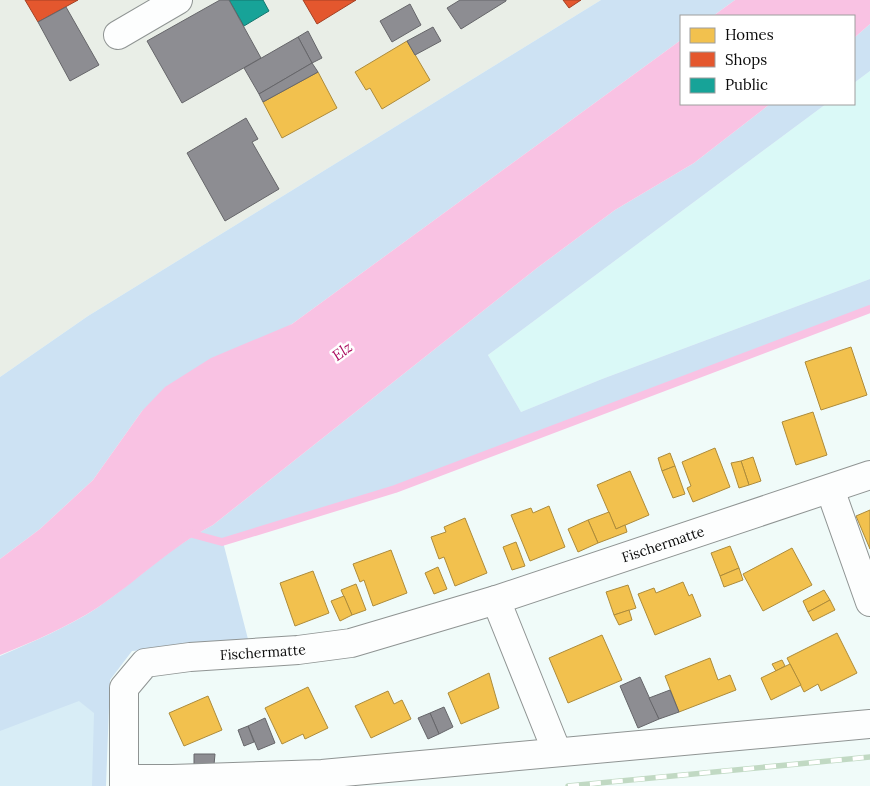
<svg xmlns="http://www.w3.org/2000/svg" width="870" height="786" font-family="Lora,serif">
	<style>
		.industrial { fill: #e9eee7 }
		.farmland { fill: #daf9f7 }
		.green { fill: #cde2f3 }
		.pitch { fill: #d8edf6 }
		.water { fill: #f9c2e3 }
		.homes { fill: #f2c14e; stroke: #ad8b3a }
		.shops { fill: #e4572e; stroke: #a34024 }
		.public { fill: #17a398; stroke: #14766e }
		.industry { fill: #8d8d92; stroke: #66666a }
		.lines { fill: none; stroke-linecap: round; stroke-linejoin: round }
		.stream { stroke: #f9c2e3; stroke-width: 8 }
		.minor-casing { stroke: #8f9493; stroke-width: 30 }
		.minor { stroke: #fdfefe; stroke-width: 28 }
		.rail-casing { stroke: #c1d9c3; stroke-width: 5.5 }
		.rail { stroke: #fff; stroke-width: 4; stroke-dasharray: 11; stroke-linecap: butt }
		.labels { text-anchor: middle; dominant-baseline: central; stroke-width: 5; stroke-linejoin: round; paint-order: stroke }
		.street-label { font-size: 14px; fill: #0c0c0c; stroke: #fff }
		.water-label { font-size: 15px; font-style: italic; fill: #aa095d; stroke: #fff }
	</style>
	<rect width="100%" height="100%" fill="#f0fbf9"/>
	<polygon class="industrial" points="0,0 601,0 88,316 0,377"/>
	<polygon class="farmland" points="870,71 870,279 602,379 521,412 488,355 826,104 854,104 854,83"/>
	<g class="green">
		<polygon points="601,0 735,0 713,16 681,16 681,40 292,324 142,411 93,480 40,529 0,559 0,377 88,316"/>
		<polygon points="870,24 870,71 854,83 854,38"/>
		<path d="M770,104H826L488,355L521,412L602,379L870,279V309L395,489L223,542L249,643L132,651L110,680L106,786H0V656C32,642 68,627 97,608C136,581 170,547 213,525L537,268L615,210L694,163Z"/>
	</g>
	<polygon class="pitch" points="79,701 94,713 92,786 0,786 0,731"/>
	<g class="water">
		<polygon points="735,0 870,0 870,24 854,38 854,16 713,16"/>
		<path d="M681,40V104H770L694,163L615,210L537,268L213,525C171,547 136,582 97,608C67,627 33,642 0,655V559L40,529L93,480L142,411L165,387L211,358L292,324Z"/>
	</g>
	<g class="homes">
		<polygon points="407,41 430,80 382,109 370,88 366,90 355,72"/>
		<polygon points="318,72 337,108 282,138 263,102"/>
		<polygon points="851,347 867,395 821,410 805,362"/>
		<polygon points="813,412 827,455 796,465 782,422"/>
		<polygon points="715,448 730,487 693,502 687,488 691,486 682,462"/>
		<polygon points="670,453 675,466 662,471 658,458"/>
		<polygon points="753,457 761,481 749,485 741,461"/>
		<polygon points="741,461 749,485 739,488 731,463"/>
		<polygon points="675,466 685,494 673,498 662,471"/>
		<polygon points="630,471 649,515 616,529 597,485"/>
		<polygon points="549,506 565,547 530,561 511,515 531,508 533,513"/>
		<polygon points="870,510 870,549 856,516"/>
		<polygon points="609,512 616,529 625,525 627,532 598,543 588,520"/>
		<polygon points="465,518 487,573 455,586 444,557 439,559 431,537 446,532 444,527"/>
		<polygon points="588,520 598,543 578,552 568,529"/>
		<polygon points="516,542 525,566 512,570 503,547"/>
		<polygon points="730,546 739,568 720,576 711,553"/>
		<polygon points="792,548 812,585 763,611 743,574"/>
		<polygon points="391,550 407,593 373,606 364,580 360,582 353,564"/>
		<polygon points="438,567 447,589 434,594 425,573"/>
		<polygon points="739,568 743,580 724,587 720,576"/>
		<polygon points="313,571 329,613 295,626 280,583"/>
		<polygon points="683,582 689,596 692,594 701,616 655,635 638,594 654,588 656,593"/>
		<polygon points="356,584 366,610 352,615 341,590"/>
		<polygon points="628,585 636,608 614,615 606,592"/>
		<polygon points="824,590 830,600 808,612 803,601"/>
		<polygon points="344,596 352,615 340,621 331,601"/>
		<polygon points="830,600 835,610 813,621 808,612"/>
		<polygon points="629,610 632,620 619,625 614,615"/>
		<polygon points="837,633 857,673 821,691 818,684 804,692 787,658"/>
		<polygon points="602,635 622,680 568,703 549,658"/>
		<polygon points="710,658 718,680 730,675 736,690 679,712 665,676"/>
		<polygon points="782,660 785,666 776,671 772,664"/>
		<polygon points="790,664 801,685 771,700 761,678"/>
		<polygon points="489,673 499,708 461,724 448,693"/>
		<polygon points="308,687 328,728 305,739 303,734 282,744 265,708"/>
		<polygon points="388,691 394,704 402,700 411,719 371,738 355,706"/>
		<polygon points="208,696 222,730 184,746 169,713"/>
	</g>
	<g class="shops">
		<polygon points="25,0 78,0 38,22"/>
		<polygon points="303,0 356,0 317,24"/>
		<polygon points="563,0 581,0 569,8"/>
	</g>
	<polygon class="public" points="229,0 263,0 269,11 244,26"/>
	<g class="industry">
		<polygon points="220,0 229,0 261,58 182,103 147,41"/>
		<polygon points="460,0 506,0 506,1 461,29 447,8"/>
		<polygon points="410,4 421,25 392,42 380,21"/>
		<polygon points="66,7 99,65 70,81 38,22"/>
		<polygon points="433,27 441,41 415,55 407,41"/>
		<polygon points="308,31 322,58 312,63 298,37"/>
		<polygon points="298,37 312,63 259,94 244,68"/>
		<polygon points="312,63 318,72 263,102 259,94"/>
		<polygon points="246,118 258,139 252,142 279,189 225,221 187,153"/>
		<polygon points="640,677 659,719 638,728 620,686"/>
		<polygon points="670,690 679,712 659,719 649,698"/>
		<polygon points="444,707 453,727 439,734 430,713"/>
		<polygon points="430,713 439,734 428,739 418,718"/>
		<polygon points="265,718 275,743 258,750 248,726"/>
		<polygon points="248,726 254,742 244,746 238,730"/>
		<polygon points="194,754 215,754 214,765 194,765"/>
	</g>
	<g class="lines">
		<polyline class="stream" points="185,532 222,542 395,489 870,309"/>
		<g class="minor-casing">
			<g id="minor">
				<polyline points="118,35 178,0"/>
				<polyline points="830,489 870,602"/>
				<polyline points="496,600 557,752"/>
				<polyline points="124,779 172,779 322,774 870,724"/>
				<path id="s1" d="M124,786V688L145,663L190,657L298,650L351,643L496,600L870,475"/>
			</g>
		</g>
		<use href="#minor" class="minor"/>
		<g class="rail-casing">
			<polyline id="rail" points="568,786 870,757"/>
		</g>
		<use href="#rail" class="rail"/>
	</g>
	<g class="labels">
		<g class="street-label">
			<text stroke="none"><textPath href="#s1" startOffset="665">Fischermatte</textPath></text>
			<text stroke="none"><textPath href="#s1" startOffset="249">Fischermatte</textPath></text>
		</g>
		<g class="water-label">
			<text transform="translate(342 351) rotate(-36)">Elz</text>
		</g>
	</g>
	<rect x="680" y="15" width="175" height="90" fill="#ffffff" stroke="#9e9e9e"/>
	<rect x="690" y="28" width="25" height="15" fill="#f2c14e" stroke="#9e9e9e"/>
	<text x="725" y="40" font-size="15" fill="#0c0c0c">Homes</text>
	<rect x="690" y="52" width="25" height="15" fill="#e4572e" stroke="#9e9e9e"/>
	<text x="725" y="65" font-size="15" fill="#0c0c0c">Shops</text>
	<rect x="690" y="78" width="25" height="15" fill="#17a398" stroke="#9e9e9e"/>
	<text x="725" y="90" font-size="15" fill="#0c0c0c">Public</text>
</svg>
